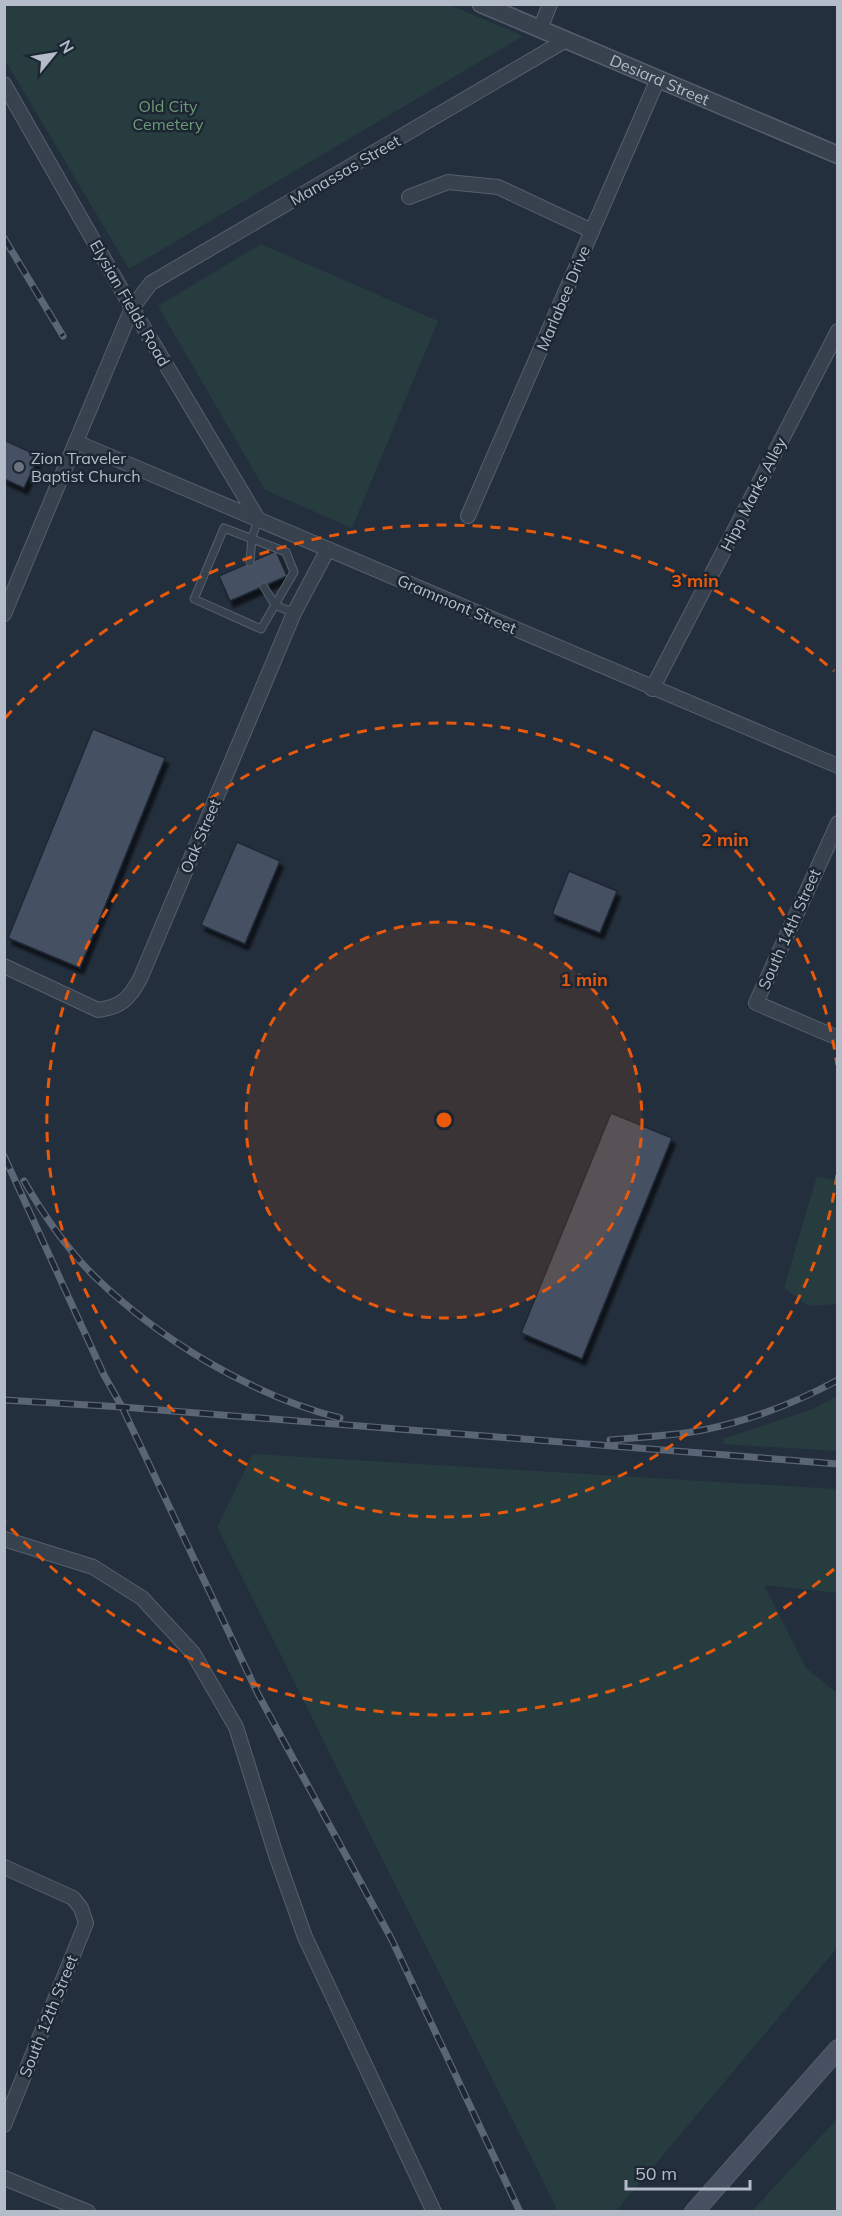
<svg xmlns="http://www.w3.org/2000/svg" width="842" height="2216" font-family="Mulish,sans-serif">
	<style>
		.green { fill: #263c3f }
		.building { fill: #455162; stroke: #1f2835; stroke-width: 1.5; filter: url(#shadow) }
		.lines { fill: none; stroke-linecap: round; stroke-linejoin: round }
		.service-casing { stroke: #565f6c; stroke-width: 9 }
		.minor-casing { stroke: #565f6c; stroke-width: 16 }
		.tertiary-casing { stroke: #565f6c; stroke-width: 19 }
		.secondary-casing { stroke: #565f6c; stroke-width: 20 }
		.service { stroke: #38414e; stroke-width: 7 }
		.minor { stroke: #38414e; stroke-width: 14 }
		.tertiary { stroke: #38414e; stroke-width: 16 }
		.secondary { stroke: #465061; stroke-width: 18 }
		.rail-casing { stroke: #5a6575; stroke-width: 7 }
		.rail { stroke: #1d2633; stroke-width: 4.5; stroke-dasharray: 14; stroke-linecap: butt }
		.ring { fill: none; stroke: #e8590c; stroke-width: 3; stroke-dasharray: 10 8 }
		.worship-dot { fill: #6b7280; stroke: #1d2633; stroke-width: 2 }
		.labels { text-anchor: middle; dominant-baseline: central; stroke-width: 5; stroke-linejoin: round; paint-order: stroke }
		.street-label { font-size: 16px; fill: #b4bcc9; stroke: #1d2633 }
		.park-label { font-size: 16px; fill: #6b9a76; stroke: #1d2633 }
		.poi-label { font-size: 16px; fill: #b4bcc9; stroke: #1d2633; text-anchor: start }
		.centre { fill: #e8590c; stroke: #1d2633; stroke-width: 3 }
		.ring-label { font-size: 18px; text-anchor: middle; font-weight: bold; fill: #e8590c; stroke: #1d2633; stroke-width: 5; stroke-linejoin: round; paint-order: stroke }
	</style>
	<defs>
		<filter id="shadow"><feDropShadow dx="3.5" dy="6" stdDeviation="1.5" flood-color="#0009"/></filter>
	</defs>
	<rect width="100%" height="100%" fill="#242f3e"/>
	<g class="green">
		<polygon points="4,5 450,5 523,36 129,269 5,60"/>
		<polygon points="261,244 438,321 352,528 265,490 158,306"/>
		<polygon points="817,1176 837,1181 837,1304 809,1306 784,1288"/>
		<polygon points="837,1396 837,1451 724,1444 723,1439 813,1409"/>
		<polygon points="253,1454 837,1489 837,1593 764,1585 806,1668 837,1693 837,1948 616,2211 558,2211 217,1527"/>
		<polygon points="837,2119 837,2211 752,2211"/>
	</g>
	<g class="building">
		<polygon points="4,440 39,456 24,488 4,479"/>
		<polygon points="276,551 287,576 230,601 219,576"/>
		<polygon points="93,729 165,758 80,968 8,938"/>
		<polygon points="237,842 280,861 245,944 201,925"/>
		<polygon points="569,871 617,891 600,933 552,914"/>
		<polygon points="611,1113 672,1138 582,1359 521,1333"/>
	</g>
	<g class="lines">
		<g class="service-casing">
			<g id="service">
				<polygon points="224,528 286,552 294,572 261,629 194,599"/>
				<polyline points="250,562 252,538 258,519"/>
				<polyline points="264,587 275,605 294,613"/>
			</g>
		</g>
		<g class="minor-casing">
			<g id="minor">
				<polyline points="540,29 550,4"/>
				<polyline points="4,84 132,308 258,519"/>
				<polyline points="409,197 448,182 498,187 592,231"/>
				<polyline points="76,442 838,766"/>
				<polyline points="468,516 658,79"/>
				<polyline points="4,614 132,308 151,283 566,40"/>
				<polyline points="652,689 838,331"/>
				<polyline points="838,823 756,1003 838,1038"/>
				<path d="M4,966L98,1010C121,1007 129,999 140,979L294,613L328,549"/>
				<polyline points="4,1539 93,1567 142,1598 193,1653 236,1727 276,1855 305,1937 434,2212"/>
				<polyline points="4,1867 73,1898 81,1908 86,1923 4,2125"/>
				<polyline points="4,2178 88,2212"/>
			</g>
		</g>
		<g class="tertiary-casing">
			<g id="tertiary">
				<path id="s1" d="M481,4L838,155"/>
			</g>
		</g>
		<g class="secondary-casing">
			<polyline id="secondary" points="694,2212 838,2049"/>
		</g>
		<use href="#service" class="service"/>
		<use href="#minor" class="minor"/>
		<use href="#tertiary" class="tertiary"/>
		<use href="#secondary" class="secondary"/>
		<g class="rail-casing">
			<g id="rail">
				<polyline points="4,238 63,336"/>
				<polyline points="4,1156 104,1375 122,1407 258,1694 392,1940 520,2212"/>
				<path d="M24,1181C43,1214 67,1249 94,1276C160,1340 251,1395 340,1418"/>
				<polyline points="4,1400 122,1407 838,1464"/>
				<path d="M610,1440C639,1437 669,1436 698,1431C747,1422 795,1403 838,1380"/>
			</g>
		</g>
		<use href="#rail" class="rail"/>
	</g>
	<circle cx="444" cy="1120" r="198" fill="#e8590c" fill-opacity=".12"/>
	<g class="ring">
		<circle cx="444" cy="1120" r="198"/>
		<path d="M837 1175A397 397 0 1 1 837 1065"/>
		<path d="M834 1569A595 595 0 0 1 5 1522M5 718A595 595 0 0 1 834 671"/>
	</g>
	<circle class="worship-dot" cx="19" cy="467" r="6"/>
	<g class="labels">
		<g class="street-label">
			<text stroke="none"><textPath href="#s1" startOffset="194">Desiard Street</textPath></text>
			<text transform="translate(345 170) rotate(-30)">Manassas Street</text>
			<text transform="translate(563 298) rotate(-67)">Marlabee Drive</text>
			<text transform="translate(130 303) rotate(60)">Elysian Fields Road</text>
			<text transform="translate(753 494) rotate(-63)">Hipp Marks Alley</text>
			<text transform="translate(457 604) rotate(23)">Grammont Street</text>
			<text transform="translate(200 836) rotate(-67)">Oak Street</text>
			<text transform="translate(789 929) rotate(-66)">South 14th Street</text>
			<text transform="translate(48 2016) rotate(-68)">South 12th Street</text>
		</g>
		<g class="park-label">
			<text x="168" y="106">Old City<tspan x="168" dy="18">Cemetery</tspan></text>
		</g>
		<g class="poi-label">
			<text x="31" y="458">Zion Traveler<tspan x="31" dy="18">Baptist Church</tspan></text>
		</g>
	</g>
	<circle cx="444" cy="1120" r="9" class="centre"/>
	<g class="ring-label">
		<text x="695" y="587">3 min</text>
		<text x="725" y="846">2 min</text>
		<text x="584" y="986">1 min</text>
	</g>
	<rect width="842" height="2216" fill="none" stroke="#b4bcc9" stroke-width="12"/>
	<g transform="translate(54 54) rotate(60)" stroke="#1d2633" stroke-width="4.5" paint-order="stroke">
	<path d="M0-4.5L10 22L0 15L-10 22Z" fill="#b4bcc9"/>
	<text y="-9" font-size="16" font-weight="bold" text-anchor="middle" fill="#b4bcc9">N</text>
	</g>
	<path d="M626 2180v9h124v-9" fill="none" stroke="#b4bcc9" stroke-width="3"/>
	<text x="635" y="2180" font-size="18" fill="#b4bcc9" stroke="#1d2633" stroke-width="4.5" paint-order="stroke">50 m</text>
</svg>
